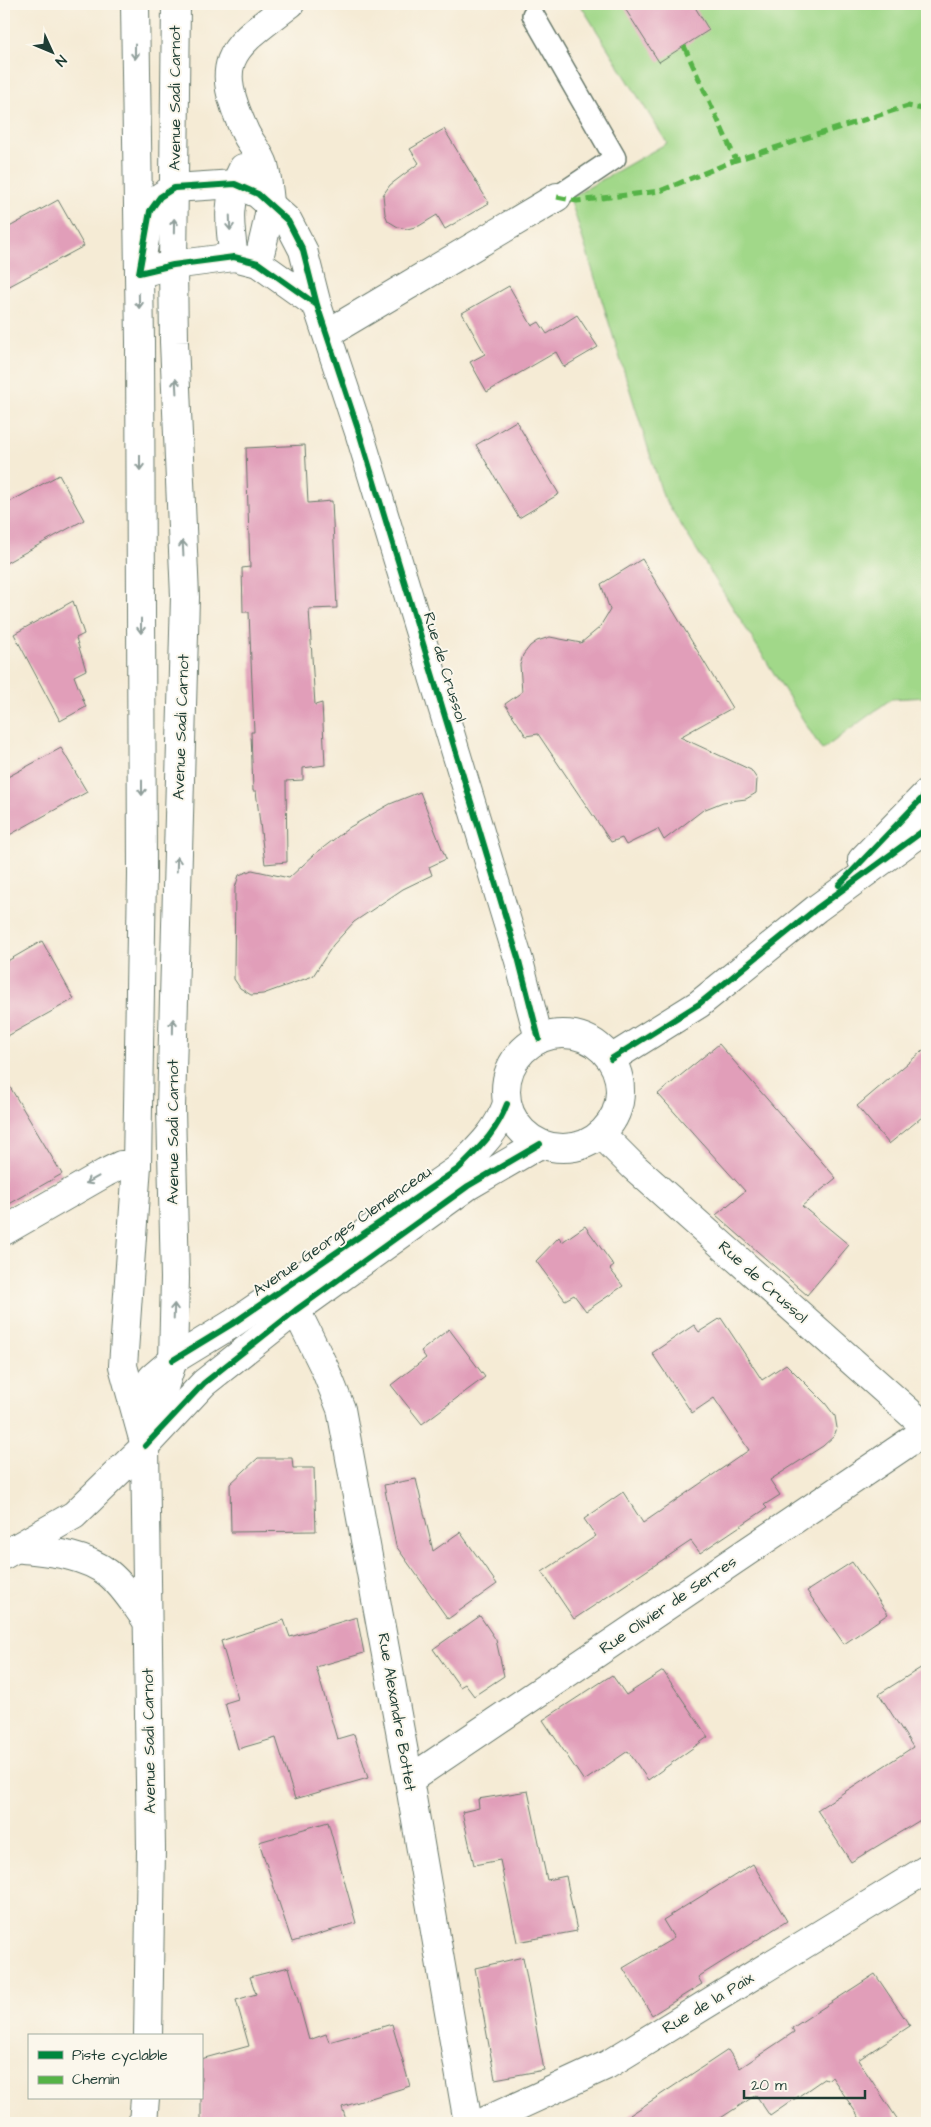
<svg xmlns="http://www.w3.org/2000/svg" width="931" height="2127" font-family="'Architects Daughter',sans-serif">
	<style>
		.green { fill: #a1d889; stroke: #608a5e }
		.building { fill: #e19eb9 }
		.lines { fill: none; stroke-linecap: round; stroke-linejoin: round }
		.lane-casing { stroke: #6a7a6c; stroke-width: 24 }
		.street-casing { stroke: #6a7a6c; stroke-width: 30 }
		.secondary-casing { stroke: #6a7a6c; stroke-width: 30 }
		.primary-casing { stroke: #6a7a6c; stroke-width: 30 }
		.lane { stroke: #fff; stroke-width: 21 }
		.street { stroke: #fff; stroke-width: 28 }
		.secondary { stroke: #fff; stroke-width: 28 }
		.primary { stroke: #fff; stroke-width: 28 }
		.quiet { stroke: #55b346; stroke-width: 5; stroke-dasharray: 10 5; stroke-linecap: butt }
		.cycleway-casing { stroke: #fbf7ec; stroke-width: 9 }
		.cycleway { stroke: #00873e; stroke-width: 6 }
		.oneway { stroke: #8f9e9a }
		.labels { text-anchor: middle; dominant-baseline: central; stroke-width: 4; stroke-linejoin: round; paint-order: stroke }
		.street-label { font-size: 16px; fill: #1f3d34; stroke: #fbf7ec }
	</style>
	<rect width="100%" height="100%" fill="#fbf7ec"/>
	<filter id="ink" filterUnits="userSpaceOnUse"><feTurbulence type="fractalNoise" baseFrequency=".02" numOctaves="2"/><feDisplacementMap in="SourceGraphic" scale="10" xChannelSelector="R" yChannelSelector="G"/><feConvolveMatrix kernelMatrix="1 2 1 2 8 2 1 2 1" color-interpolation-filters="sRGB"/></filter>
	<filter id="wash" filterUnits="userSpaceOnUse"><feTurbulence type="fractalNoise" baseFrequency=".0096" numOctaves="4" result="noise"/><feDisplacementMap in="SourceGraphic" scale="20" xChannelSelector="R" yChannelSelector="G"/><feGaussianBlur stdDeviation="1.12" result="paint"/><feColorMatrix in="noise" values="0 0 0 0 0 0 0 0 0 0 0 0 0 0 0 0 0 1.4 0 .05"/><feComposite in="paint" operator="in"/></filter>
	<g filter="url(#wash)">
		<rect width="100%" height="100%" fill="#f5ebd5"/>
		<polygon class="green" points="580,4 927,4 927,697 891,699 822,750 663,496 570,198 667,143"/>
		<g id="blocks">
			<g class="building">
				<polygon points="622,4 693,4 709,30 659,62"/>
				<polygon points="444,129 489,203 445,229 437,215 419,226 407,229 398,227 388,221 385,214 383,195 390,185 419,163 410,149"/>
				<polygon points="58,200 84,246 4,289 4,230"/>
				<polygon points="509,286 532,326 539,322 547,334 577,315 598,347 564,367 556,352 487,392 470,362 485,354 462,313"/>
				<polygon points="516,421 559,494 519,518 476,445"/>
				<polygon points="305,445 308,503 332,501 337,608 309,609 315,705 322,703 325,765 303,768 303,780 286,781 287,862 265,864 256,791 253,791 251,732 254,732 249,612 243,612 242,568 250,567 246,448"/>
				<polygon points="59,475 84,520 4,564 4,505"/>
				<polygon points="642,559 732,708 680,737 751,770 757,779 756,793 746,799 723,802 703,810 664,840 658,829 626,845 622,838 611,842 538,734 526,736 505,704 522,692 520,665 523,655 530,646 537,641 550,637 581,643 599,628 610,610 601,584"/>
				<polygon points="73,601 84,634 76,638 86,670 74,676 86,707 60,721 14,634"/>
				<polygon points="61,748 87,792 4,838 4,779"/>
				<polygon points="420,792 446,859 429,867 432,875 403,889 354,922 333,945 313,976 263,994 251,995 240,988 234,979 234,969 235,888 239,875 252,870 289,878 315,854 350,827 390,804"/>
				<polygon points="42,941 74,999 4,1038 4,963"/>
				<polygon points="719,1044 836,1178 802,1206 849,1245 807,1295 716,1215 745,1191 658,1094"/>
				<polygon points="927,1047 927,1113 889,1144 857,1106"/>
				<polygon points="4,1077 62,1174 4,1207"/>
				<polygon points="585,1226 614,1266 610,1269 623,1286 586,1311 574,1295 565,1300 536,1261 559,1237 562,1242"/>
				<polygon points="721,1318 762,1380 786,1364 825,1403 835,1416 837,1428 834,1436 823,1446 770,1480 780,1495 764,1505 767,1508 700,1553 691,1541 574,1619 542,1572 596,1536 584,1519 623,1492 643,1523 749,1450 714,1398 692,1413 652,1353 694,1325 699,1332"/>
				<polygon points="449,1329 485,1377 422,1424 391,1385 426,1358 421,1351"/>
				<polygon points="258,1458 292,1458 293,1468 314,1468 316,1531 231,1532 230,1484"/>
				<polygon points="416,1479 433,1551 460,1532 497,1584 448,1619 396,1546 384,1485"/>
				<polygon points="852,1562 888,1614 844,1644 807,1591"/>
				<polygon points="480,1616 496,1640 504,1676 474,1696 465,1684 460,1687 433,1649"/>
				<polygon points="357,1617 364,1653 316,1667 337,1739 354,1734 368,1778 295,1799 276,1738 238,1749 225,1703 238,1699 221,1641 284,1620 290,1637"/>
				<polygon points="927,1664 927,1816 851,1862 817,1810 913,1747 879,1694"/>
				<polygon points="663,1671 708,1737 648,1780 628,1751 584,1781 543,1720 612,1675 626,1695"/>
				<polygon points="528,1791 547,1880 566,1876 577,1931 517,1942 500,1860 474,1865 462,1812 479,1808 478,1799"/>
				<polygon points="328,1822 356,1923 292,1942 259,1842"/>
				<polygon points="753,1864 787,1921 698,1977 702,1984 652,2015 623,1968 674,1938 663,1920"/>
				<polygon points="523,1957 544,2070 495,2079 475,1968"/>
				<polygon points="289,1967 309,2040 326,2034 329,2042 392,2024 410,2086 342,2107 347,2123 201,2123 201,2059 249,2046 236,2000 256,1994 250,1977"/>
				<polygon points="875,1974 910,2026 858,2060 900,2123 863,2123 832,2077 826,2080 825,2078 770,2116 756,2095 713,2123 618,2123 728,2050 740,2068 794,2032 792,2028"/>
			</g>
		</g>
	</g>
	<g filter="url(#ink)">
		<use href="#blocks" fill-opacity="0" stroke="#6a7a6c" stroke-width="1"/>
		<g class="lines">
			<g class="lane-casing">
				<polyline id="lane" points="533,15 615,158 557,197"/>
			</g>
			<g class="street-casing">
				<g id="street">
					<path d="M234,257C229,223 226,200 243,168"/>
					<path d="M258,263C261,247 270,219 270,203C269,191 267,177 264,165C261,154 250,143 245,132C211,57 232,49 290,4"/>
					<polyline points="317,305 258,263 234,257 173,265 139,273 150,211 160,197 174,188 235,184 258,194 288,221 303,250 317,305 359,432 519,961 539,1039"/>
					<polyline points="328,333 557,197"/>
					<polyline points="862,860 927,793"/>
					<circle cx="563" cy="1091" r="57"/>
					<polyline points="611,1059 699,1004 816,909 927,828"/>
					<polyline points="601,1134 633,1166 927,1428"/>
					<polyline points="4,1231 105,1173 121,1165 137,1165"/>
					<polyline points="296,1310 325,1369 341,1409 409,1780 468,2123"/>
					<path d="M145,1430L147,1398L152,1378L173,1360L232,1324L458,1169C480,1147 496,1133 507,1104"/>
					<polyline points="145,1446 204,1383 296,1310 468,1186 540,1144"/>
					<polyline points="409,1780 927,1430"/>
					<polyline points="481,2123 607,2065 927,1869"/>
				</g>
			</g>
			<g class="secondary-casing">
				<g id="secondary">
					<path d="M16,1548C47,1552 82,1553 108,1573C124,1586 135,1605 147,1621"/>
					<polyline points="4,1555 74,1515 145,1446"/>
				</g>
			</g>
			<g class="primary-casing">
				<g id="primary">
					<polyline points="135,4 140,342 142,874 137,1165 123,1366 145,1446 151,1849 148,2036"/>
					<polyline points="145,1446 173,1360 175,1278 171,1108 185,597 174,342 173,265 176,4"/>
					<polyline points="143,2123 145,2098"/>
				</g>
			</g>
			<use href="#lane" class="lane"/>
			<use href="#street" class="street"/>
			<use href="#secondary" class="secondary"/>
			<use href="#primary" class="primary"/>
			<g class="quiet">
				<polyline points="684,46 736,160"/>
				<polyline points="557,197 577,201 660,191 736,160 908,106 927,110"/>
			</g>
			<g class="cycleway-casing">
				<g id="cycleway">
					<polyline points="317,305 258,263 234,257 173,265 139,273 150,211 160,197 174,188 235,184 258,194 288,221 303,250 317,305 359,432 519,961 539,1039"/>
					<polyline points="839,885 927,793"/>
					<polyline points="611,1059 699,1004 816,909 927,828"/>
					<path d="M173,1360L232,1324L458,1169C480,1147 496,1133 507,1104"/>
					<polyline points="145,1446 204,1383 296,1310 468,1186 540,1144"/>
				</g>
			</g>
			<use href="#cycleway" class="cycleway"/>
		</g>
		<defs><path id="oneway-shaft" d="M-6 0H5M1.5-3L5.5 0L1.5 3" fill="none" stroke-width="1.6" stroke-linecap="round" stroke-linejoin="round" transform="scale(1.25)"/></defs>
		<g class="oneway">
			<use href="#oneway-shaft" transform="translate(135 52) rotate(90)"/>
			<use href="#oneway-shaft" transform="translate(230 223) rotate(88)"/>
			<use href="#oneway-shaft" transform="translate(174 226) rotate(-89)"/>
			<use href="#oneway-shaft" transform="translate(139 301) rotate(89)"/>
			<use href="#oneway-shaft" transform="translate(176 386) rotate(-93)"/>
			<use href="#oneway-shaft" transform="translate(140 463) rotate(90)"/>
			<use href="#oneway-shaft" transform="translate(183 548) rotate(-93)"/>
			<use href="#oneway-shaft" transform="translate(141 626) rotate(90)"/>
			<use href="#oneway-shaft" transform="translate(142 788) rotate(90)"/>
			<use href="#oneway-shaft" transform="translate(177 864) rotate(-88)"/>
			<use href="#oneway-shaft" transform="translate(173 1026) rotate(-89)"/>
			<use href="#oneway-shaft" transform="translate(92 1180) rotate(151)"/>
			<use href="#oneway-shaft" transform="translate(174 1311) rotate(-88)"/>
		</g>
	</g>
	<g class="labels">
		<g class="street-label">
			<text transform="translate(175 98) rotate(-90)">Avenue Sadi Carnot</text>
			<text transform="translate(445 667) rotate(73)">Rue de Crussol</text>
			<text transform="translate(181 727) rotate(-88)">Avenue Sadi Carnot</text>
			<text transform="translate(173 1132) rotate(-90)">Avenue Sadi Carnot</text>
			<text transform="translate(342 1231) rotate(-35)">Avenue Georges Clemenceau</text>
			<text transform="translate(763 1282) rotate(42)">Rue de Crussol</text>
			<text transform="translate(668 1605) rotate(-34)">Rue Olivier de Serres</text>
			<text transform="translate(397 1712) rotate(80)">Rue Alexandre Bottet</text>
			<text transform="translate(149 1741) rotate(-91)">Avenue Sadi Carnot</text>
			<text transform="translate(708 2003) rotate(-31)">Rue de la Paix</text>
		</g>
	</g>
	<rect width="931" height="2127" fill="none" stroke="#fbf7ec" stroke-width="20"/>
	<rect x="28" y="2034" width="175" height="65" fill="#fbf7ec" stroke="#a3ada2"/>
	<rect x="38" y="2051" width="25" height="8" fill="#00873e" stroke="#a3ada2"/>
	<text x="72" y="2060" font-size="15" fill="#1f3d34">Piste cyclable</text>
	<rect x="38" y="2076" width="25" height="8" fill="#55b346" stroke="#a3ada2"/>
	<text x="72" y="2084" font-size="15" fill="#1f3d34">Chemin</text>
	<g transform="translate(52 52) rotate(134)" stroke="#fbf7ec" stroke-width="4" paint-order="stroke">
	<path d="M0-4L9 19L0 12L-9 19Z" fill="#1f3d34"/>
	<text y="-8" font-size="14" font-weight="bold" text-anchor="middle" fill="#1f3d34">N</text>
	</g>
	<path d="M744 2090v8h121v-8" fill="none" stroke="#1f3d34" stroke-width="2.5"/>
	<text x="751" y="2090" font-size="15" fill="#1f3d34" stroke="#fbf7ec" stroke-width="4" paint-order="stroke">20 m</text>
</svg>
